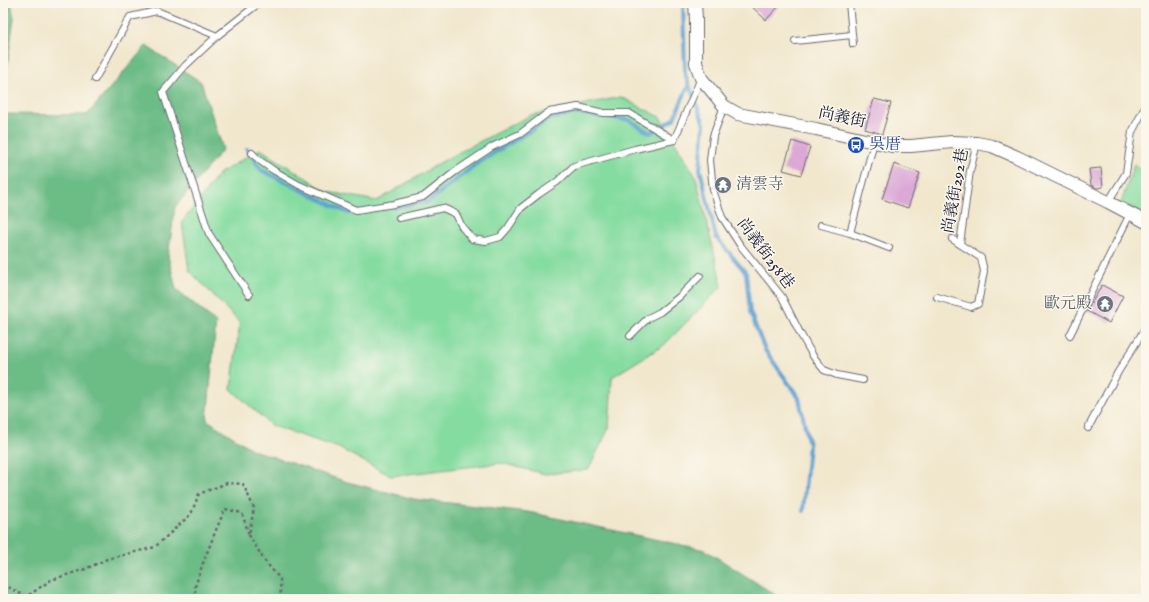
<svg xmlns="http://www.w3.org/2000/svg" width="1149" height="602" font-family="'IM FELL English','Noto Serif TC',serif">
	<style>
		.green { fill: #85dca0; stroke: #547f6e }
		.forest { fill: #6cbc86; stroke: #476f60 }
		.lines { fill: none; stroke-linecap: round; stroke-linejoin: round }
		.stream { stroke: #5ea0d2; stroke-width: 4 }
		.building { fill: #dba8d7 }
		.service-casing { stroke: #6a676e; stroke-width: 8 }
		.minor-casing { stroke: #6a676e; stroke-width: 14 }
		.path { stroke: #6a676e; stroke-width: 2.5; stroke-dasharray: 3 3; stroke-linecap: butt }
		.service { stroke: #fff; stroke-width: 6 }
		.minor { stroke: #fff; stroke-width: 12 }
		.labels { text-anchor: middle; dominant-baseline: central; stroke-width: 3; stroke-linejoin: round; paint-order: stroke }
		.street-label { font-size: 16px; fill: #22223b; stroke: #fbf7ec }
		.transit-label { font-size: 16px; fill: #164399; stroke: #fbf7ec; text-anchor: start }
		.worship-label { font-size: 16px; fill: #5b616d; stroke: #fbf7ec; text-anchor: start }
	</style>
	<rect width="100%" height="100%" fill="#fbf7ec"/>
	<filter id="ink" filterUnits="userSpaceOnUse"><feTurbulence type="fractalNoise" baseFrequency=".025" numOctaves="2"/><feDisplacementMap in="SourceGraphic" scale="8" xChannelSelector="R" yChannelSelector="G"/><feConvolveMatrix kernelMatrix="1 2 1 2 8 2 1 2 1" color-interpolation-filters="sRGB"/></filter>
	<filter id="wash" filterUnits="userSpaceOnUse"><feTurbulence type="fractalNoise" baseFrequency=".012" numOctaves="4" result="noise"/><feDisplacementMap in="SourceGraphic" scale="16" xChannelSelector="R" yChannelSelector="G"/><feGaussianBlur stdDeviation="0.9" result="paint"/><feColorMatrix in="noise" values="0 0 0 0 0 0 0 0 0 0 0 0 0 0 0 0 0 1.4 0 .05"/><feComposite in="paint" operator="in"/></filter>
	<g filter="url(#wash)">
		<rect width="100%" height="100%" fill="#f1e7cd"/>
		<g class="green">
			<polygon points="621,97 660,117 696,177 722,286 664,345 612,377 609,428 588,470 545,474 501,463 391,476 339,448 272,426 231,389 240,323 189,270 182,222 220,173 260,149 328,192 377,201 448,158 531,115"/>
			<polygon points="1134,164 1146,175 1146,216 1121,203"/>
		</g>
		<g class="forest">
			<polygon points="3,3 11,3 14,18 3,94"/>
			<polygon points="146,46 201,82 223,149 175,207 168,256 176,289 216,322 207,420 253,450 347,482 414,499 528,512 705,550 782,599 3,599 3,114 87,115"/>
		</g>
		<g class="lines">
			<g class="stream">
				<polyline points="683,3 685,74 704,124 700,169 716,237 746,273 750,312 765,350 799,398 809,445 803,511"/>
				<polyline points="247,149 261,170 348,213 359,212"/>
				<polyline points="394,207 428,202 476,164 551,118 576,113 629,120 650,133 674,119 689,84"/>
			</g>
		</g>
		<g id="blocks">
			<g class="building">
				<polygon points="748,3 782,3 766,20"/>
				<polygon points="874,99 891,103 882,134 865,129"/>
				<polygon points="792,141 810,147 801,175 783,170"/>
				<polygon points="894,164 920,173 908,208 882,199"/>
				<polygon points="1101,168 1103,187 1097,188 1091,185 1089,169"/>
				<polygon points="1102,285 1123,296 1109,323 1087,311"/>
			</g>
		</g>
	</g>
	<g filter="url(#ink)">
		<use href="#blocks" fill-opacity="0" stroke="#6a676e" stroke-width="1"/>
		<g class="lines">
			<g class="service-casing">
				<g id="service">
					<polyline points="849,3 853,44"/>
					<polyline points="795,41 852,35"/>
					<polyline points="95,79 130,17 157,11 217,36"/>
					<polyline points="724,106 713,136 710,160 713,190 722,217 740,245 782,297 800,333 813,356 824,370 837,375 863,380"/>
					<polyline points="674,140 701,78"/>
					<polyline points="252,153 259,160 273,170 299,185 356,210 394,204 423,197 456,171 492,147 520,134 549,112 578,107 604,113 629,113 674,140"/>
					<polyline points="1108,202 1126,173 1132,132 1146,105"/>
					<polyline points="399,218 443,208 456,214 462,227 472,239 486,241 500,237 508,228 521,208 539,194 557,182 574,166 635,149 674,140"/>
					<polyline points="821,225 850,233 889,248"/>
					<polyline points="850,233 874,142"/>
					<polyline points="960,244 970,171 977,143"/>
					<polyline points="249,295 209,234 163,92 185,66 217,36 259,3"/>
					<polyline points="937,297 971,307 978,304 984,271 981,258 952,239"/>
					<polyline points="1070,335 1130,214"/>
					<polyline points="630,336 648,318 660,312 679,297 700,276"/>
					<polyline points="1088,428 1118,372 1146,327"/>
				</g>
			</g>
			<g class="minor-casing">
				<polyline id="minor" points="695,3 696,19 696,63 701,78 724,106 738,114 816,129 892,146 911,146 952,142 977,143 992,146 1017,157 1108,202 1146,222"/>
			</g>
			<g class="path">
				<polyline points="3,584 26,597 51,580 85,569 107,559 155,547 191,514 199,494 227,483 243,484 254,508 249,535 264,560 280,579 281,599"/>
				<polyline points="196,599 195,587 203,563 216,530 225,509 242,513 249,535"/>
			</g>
			<use href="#service" class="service"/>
			<use href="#minor" class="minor"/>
		</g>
	</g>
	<defs>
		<g id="bus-disc" transform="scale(0.9)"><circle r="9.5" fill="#1a4fb4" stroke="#fbf7ec"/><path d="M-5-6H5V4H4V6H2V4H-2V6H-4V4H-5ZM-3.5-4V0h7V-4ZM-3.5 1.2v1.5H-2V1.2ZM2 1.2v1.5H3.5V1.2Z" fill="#fff"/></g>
		<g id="temple-disc" transform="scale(0.9)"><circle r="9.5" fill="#6b7280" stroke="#fbf7ec"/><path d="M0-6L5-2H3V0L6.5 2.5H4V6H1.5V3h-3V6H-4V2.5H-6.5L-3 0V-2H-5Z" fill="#fff"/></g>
	</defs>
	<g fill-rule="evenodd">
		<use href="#bus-disc" x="856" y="145"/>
		<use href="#temple-disc" x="723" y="185"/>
		<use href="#temple-disc" x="1105" y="304"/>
	</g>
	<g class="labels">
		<g class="street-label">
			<text transform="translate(842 118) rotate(12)">尚義街</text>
			<text transform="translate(956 191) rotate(-80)">尚義街292巷</text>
			<text transform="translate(765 254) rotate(53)">尚義街258巷</text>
		</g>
		<g class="transit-label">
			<text x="869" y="145">吳厝</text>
		</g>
		<g class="worship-label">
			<text x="736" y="185">清雲寺</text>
			<text x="1092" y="304" text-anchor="end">歐元殿</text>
		</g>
	</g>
	<rect width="1149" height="602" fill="none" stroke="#fbf7ec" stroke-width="16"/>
</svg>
